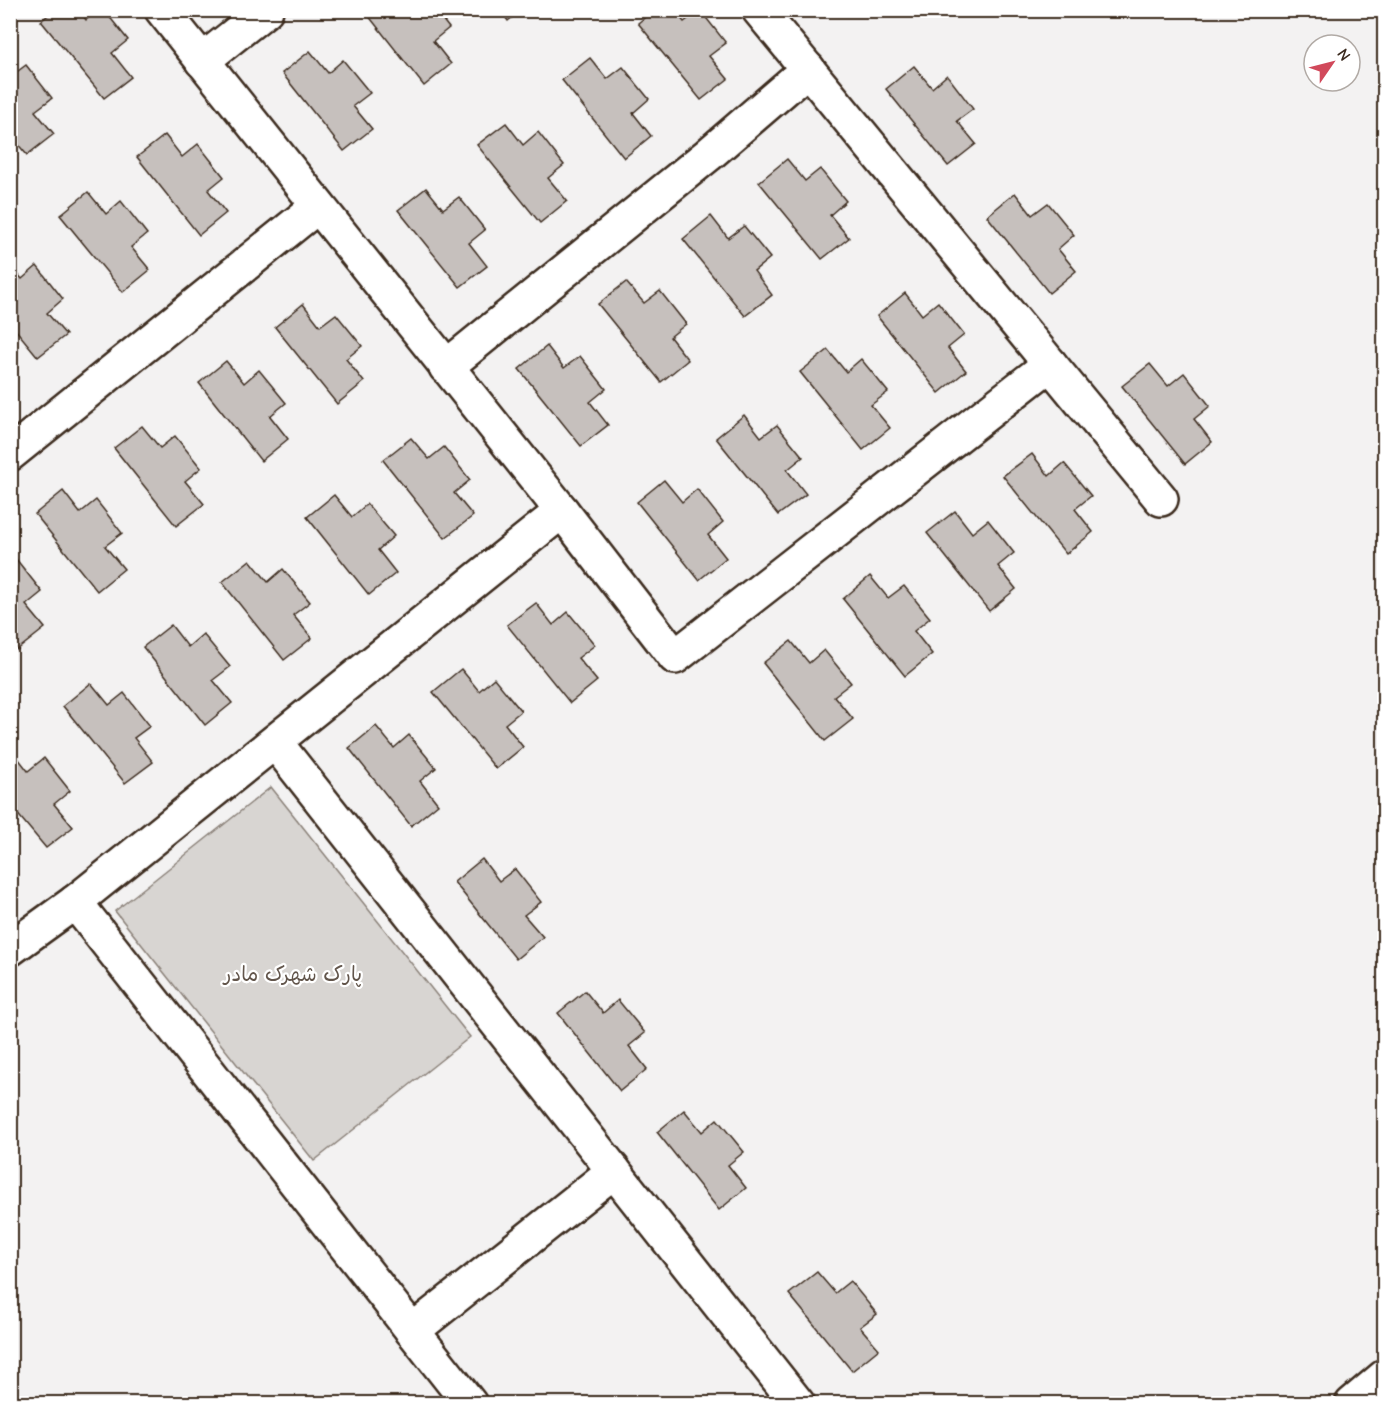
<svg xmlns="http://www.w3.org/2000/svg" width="1395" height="1414" font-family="'Comic Neue','Playpen Sans Arabic',sans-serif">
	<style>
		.green { fill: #d8d5d2; stroke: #8a8078; stroke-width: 1.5 }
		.building { fill: #c6c0bd; stroke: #3b2a1e; stroke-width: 1.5 }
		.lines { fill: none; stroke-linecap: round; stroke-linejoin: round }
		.minor-casing { stroke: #3b2a1e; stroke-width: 38 }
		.minor { stroke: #fff; stroke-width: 33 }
		.labels { text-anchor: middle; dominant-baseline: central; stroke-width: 4.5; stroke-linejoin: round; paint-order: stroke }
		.park-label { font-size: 20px; fill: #62554b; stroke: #fff }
	</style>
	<rect width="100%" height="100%" fill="#f3f2f2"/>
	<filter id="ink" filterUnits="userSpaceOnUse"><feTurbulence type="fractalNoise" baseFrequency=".0167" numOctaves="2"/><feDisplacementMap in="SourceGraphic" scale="12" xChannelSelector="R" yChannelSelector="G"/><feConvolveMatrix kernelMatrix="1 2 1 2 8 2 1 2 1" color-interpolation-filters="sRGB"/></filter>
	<g filter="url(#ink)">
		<polygon class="green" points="271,787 470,1037 314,1161 115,911"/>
		<g class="building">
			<polygon points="54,10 79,10 86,20 98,10 104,10 128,40 112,53 131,77 104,98 41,21"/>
			<polygon points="364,10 435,10 449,28 433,41 451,64 424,86"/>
			<polygon points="500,10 521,10 508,21"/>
			<polygon points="654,10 674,10 684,22 700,10 726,43 709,56 728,79 701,100 638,23"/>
			<polygon points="310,51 328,73 343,60 370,93 353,106 372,129 344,151 282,73"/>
			<polygon points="590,58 607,79 623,67 649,99 633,113 651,136 624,158 562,80"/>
			<polygon points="26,65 52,98 35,111 54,134 27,155 10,135 10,77"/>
			<polygon points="914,66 932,88 947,75 973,109 957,121 976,144 948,166 886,89"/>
			<polygon points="506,123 523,145 538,132 564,165 548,178 567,201 540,223 477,145"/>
			<polygon points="165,135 182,157 198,144 224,177 208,190 226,213 199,235 137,157"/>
			<polygon points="787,159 805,181 820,169 846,201 830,215 849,238 822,259 759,182"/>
			<polygon points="426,188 443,209 459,197 485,230 469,243 487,266 460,287 398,210"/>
			<polygon points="88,192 106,214 121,201 147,234 131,247 150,270 123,292 60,215"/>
			<polygon points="1015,193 1032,215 1048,203 1074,235 1058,249 1076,271 1049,293 987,216"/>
			<polygon points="711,216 728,238 744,226 770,258 754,271 772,295 745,316 683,239"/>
			<polygon points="10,265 22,279 37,266 63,299 47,313 66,335 38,357 10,323"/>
			<polygon points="626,282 644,303 660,291 686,324 670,337 688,360 661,382 598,304"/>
			<polygon points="905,293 922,315 938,302 964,335 948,348 966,371 939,393 877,316"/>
			<polygon points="303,304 320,326 336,314 362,346 346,359 364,382 337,404 275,327"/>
			<polygon points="547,346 564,368 580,356 606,389 590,402 608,425 581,446 519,369"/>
			<polygon points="828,350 846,372 861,359 888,392 871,405 890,428 863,450 800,372"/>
			<polygon points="226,361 244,383 259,370 286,403 270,416 288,439 261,461 199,383"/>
			<polygon points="1150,364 1168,386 1184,373 1210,406 1194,419 1212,442 1185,464 1122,386"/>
			<polygon points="744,415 761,437 777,425 803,457 787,470 806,494 778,515 716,438"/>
			<polygon points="142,426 160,448 175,436 201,468 185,481 204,504 176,526 114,448"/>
			<polygon points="411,438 429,459 444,447 470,480 454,493 473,516 445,538 383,460"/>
			<polygon points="1032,454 1049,476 1064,463 1091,496 1075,509 1093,532 1066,554 1003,476"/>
			<polygon points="664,480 682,502 697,489 723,522 708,535 726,558 699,580 637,502"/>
			<polygon points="63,491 80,513 96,500 122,533 105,546 124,569 97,591 35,514"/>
			<polygon points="334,495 352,517 367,504 394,536 378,550 396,573 369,595 307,517"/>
			<polygon points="955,511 972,533 988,520 1014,553 998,566 1016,589 989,611 927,533"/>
			<polygon points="16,559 42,592 26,605 45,628 17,650 10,641 10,564"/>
			<polygon points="250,560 268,582 283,569 310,602 293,615 312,638 284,660 222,582"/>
			<polygon points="870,576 888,598 904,586 930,618 914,631 932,654 905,676 843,599"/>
			<polygon points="536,603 553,625 568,612 595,645 578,658 597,681 570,703 507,625"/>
			<polygon points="171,625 188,647 203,634 230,667 213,680 232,703 205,725 143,647"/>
			<polygon points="791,641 809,663 824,650 851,683 834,696 853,719 825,741 763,663"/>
			<polygon points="461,669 479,691 494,678 521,711 505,724 523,747 496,769 433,692"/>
			<polygon points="91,683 109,705 124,693 150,726 134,738 153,762 125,783 63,706"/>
			<polygon points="376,726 394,748 409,735 436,768 420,781 438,804 411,826 349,748"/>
			<polygon points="11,749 28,771 44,758 70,791 54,804 73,827 46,848 10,805"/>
			<polygon points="482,859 499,881 515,869 541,902 524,915 543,937 516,959 454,882"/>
			<polygon points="585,991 603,1013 618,1000 645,1033 629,1046 647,1069 620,1091 558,1013"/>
			<polygon points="684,1110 702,1132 717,1119 744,1152 728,1165 746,1188 719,1210 657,1132"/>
			<polygon points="817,1272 835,1293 850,1281 877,1314 860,1327 879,1349 852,1371 789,1294"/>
		</g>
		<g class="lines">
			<g class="minor-casing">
				<g id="minor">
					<polyline points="759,10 1161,499"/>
					<polyline points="202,61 266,10"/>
					<polyline points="446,367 708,155 808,69"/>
					<polyline points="10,454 318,206"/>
					<polyline points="562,511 675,657 1050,364"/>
					<polyline points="275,742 798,1404"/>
					<polyline points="75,902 470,1404"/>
					<polyline points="10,949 75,902 562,511 162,10"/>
					<polyline points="412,1331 614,1171"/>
					<polyline points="1352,1404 1384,1377"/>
				</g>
			</g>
			<use href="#minor" class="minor"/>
		</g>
	</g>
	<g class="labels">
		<g class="park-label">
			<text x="293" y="974">پارک شهرک مادر</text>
		</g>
	</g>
	<rect width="1395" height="1414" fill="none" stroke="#fff" stroke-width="36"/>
	<rect x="18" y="18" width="1359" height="1378" fill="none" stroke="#3b2a1e" stroke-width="2" filter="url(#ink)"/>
	<g transform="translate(1332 63) rotate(55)"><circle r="28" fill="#ffffff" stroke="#b1aaa5" stroke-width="1.5"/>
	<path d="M0-4.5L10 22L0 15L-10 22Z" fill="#d1495b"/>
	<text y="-9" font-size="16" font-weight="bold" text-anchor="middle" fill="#3b2a1e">N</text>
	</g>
</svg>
